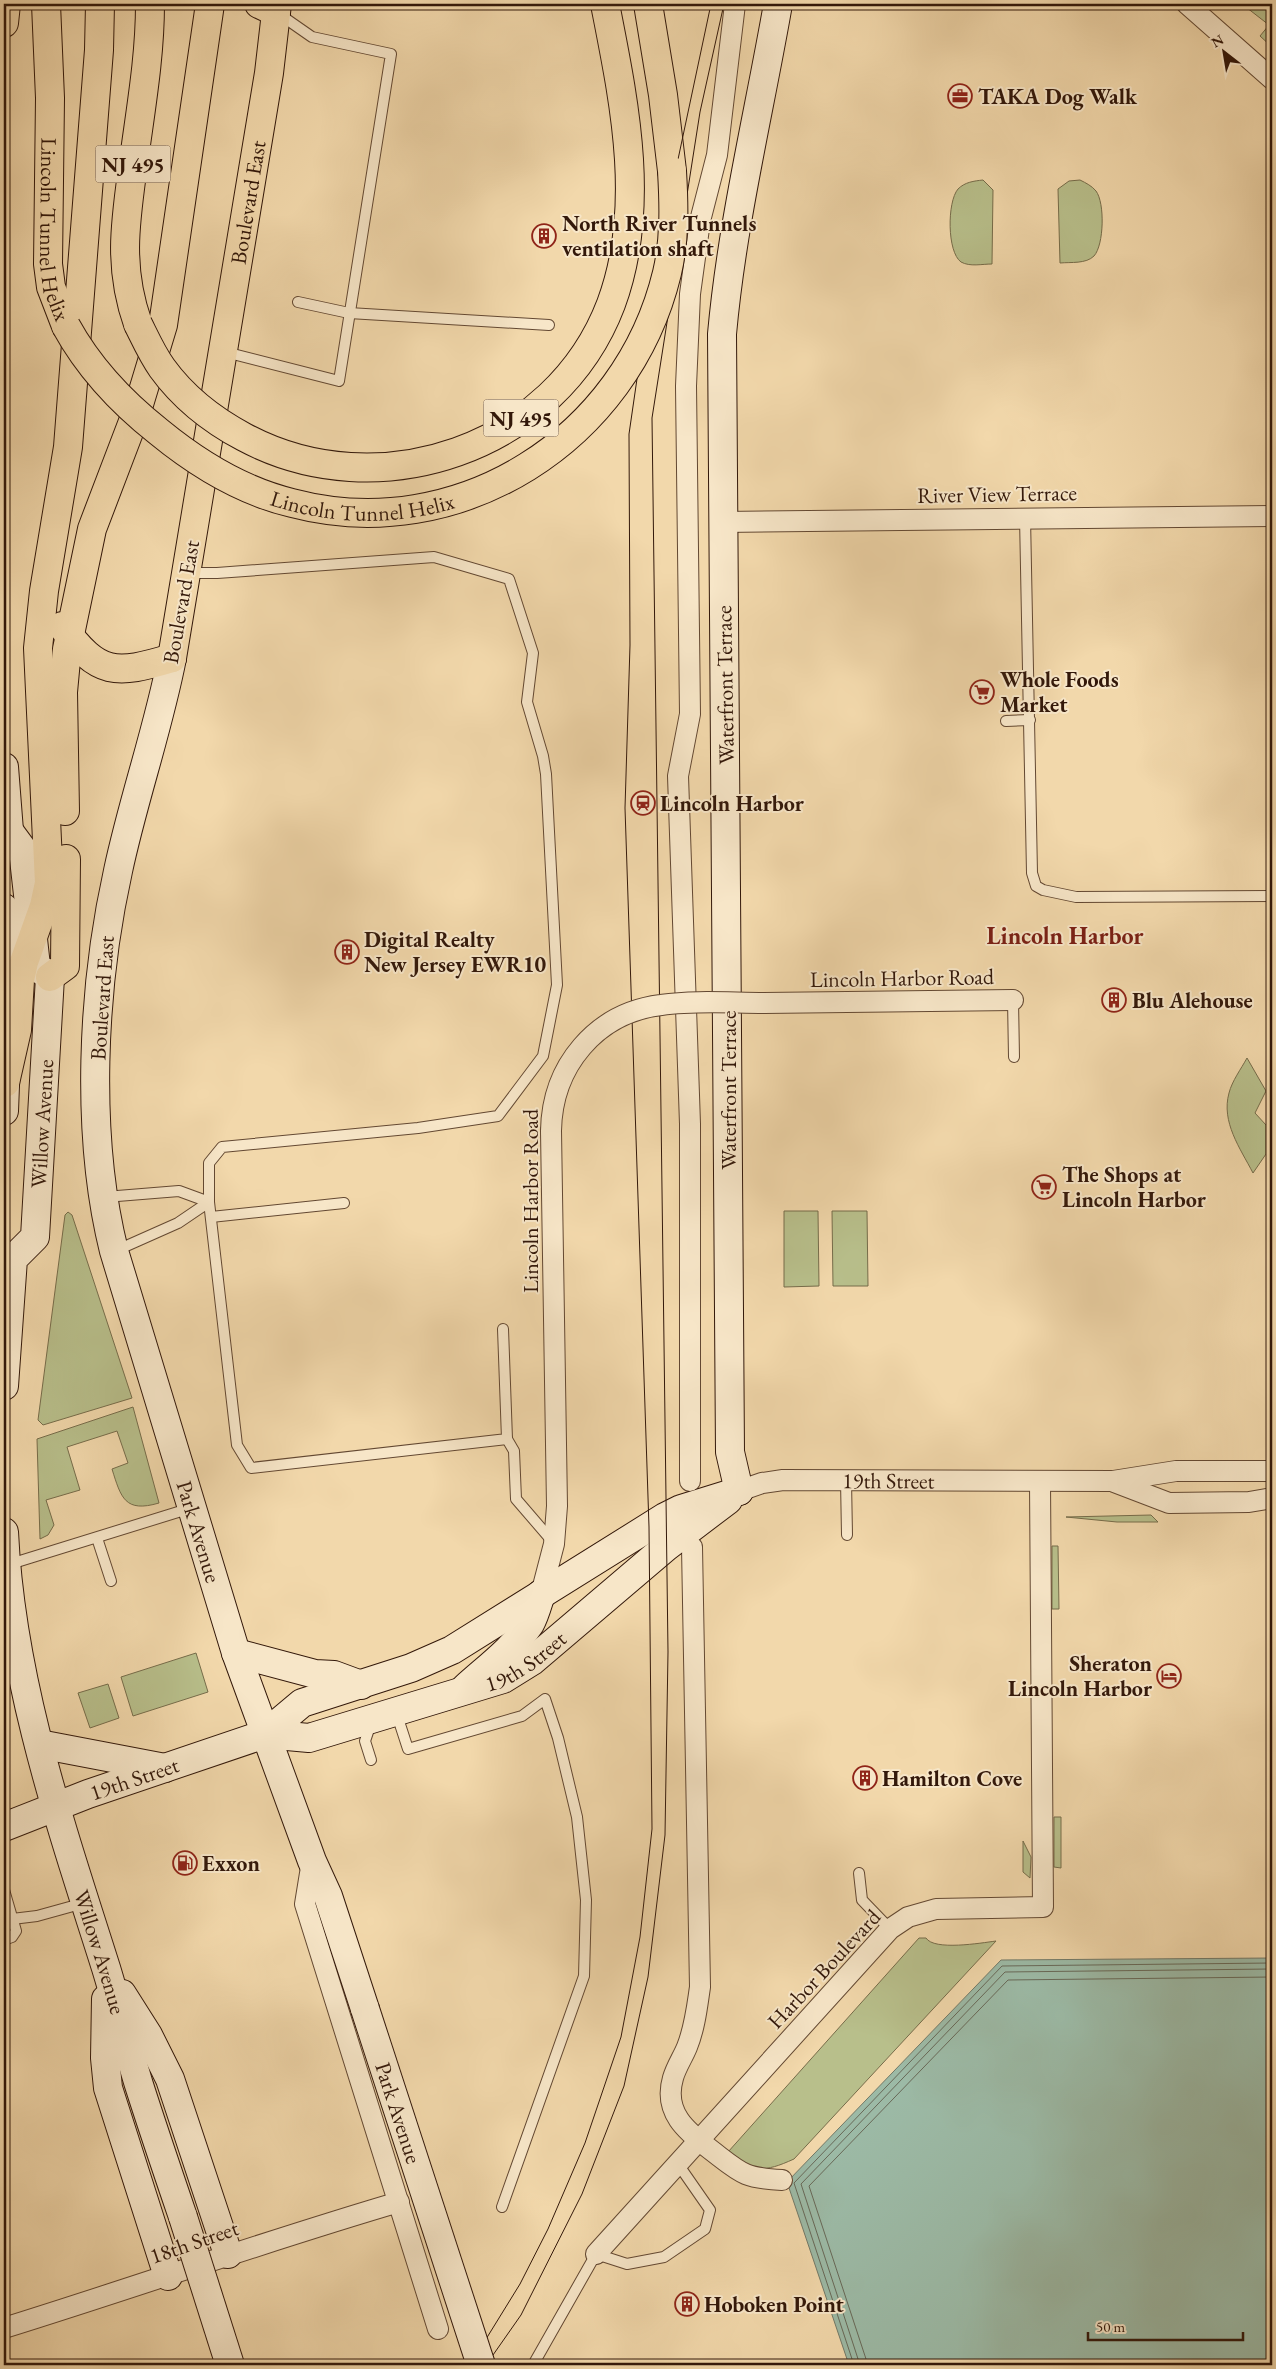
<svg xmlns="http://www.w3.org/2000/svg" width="1276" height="2369" font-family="'EB Garamond',serif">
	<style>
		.green { fill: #b8bf8b; stroke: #766c4a }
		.water { fill: #9cbaa6; stroke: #727968 }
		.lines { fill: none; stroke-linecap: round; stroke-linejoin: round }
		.shore { stroke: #686958; stroke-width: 1 }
		.lane-casing { stroke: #634832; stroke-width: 12 }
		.street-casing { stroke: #634832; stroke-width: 22 }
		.secondary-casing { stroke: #33180a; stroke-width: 30 }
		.primary-casing { stroke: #33180a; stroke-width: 30 }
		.highway-casing { stroke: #33180a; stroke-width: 30 }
		.lane { stroke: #f7e6c8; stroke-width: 10 }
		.street { stroke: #f7e6c8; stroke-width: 20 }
		.secondary { stroke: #f7e6c8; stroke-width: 28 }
		.primary { stroke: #f2d8ab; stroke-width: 28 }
		.highway { stroke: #f2d8ab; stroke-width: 28 }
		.tram { stroke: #33180a; stroke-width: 1 }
		.street-bridge-casing { stroke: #634832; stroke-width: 22; stroke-linecap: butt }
		.secondary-bridge-casing { stroke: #33180a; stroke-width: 30; stroke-linecap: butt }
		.highway-bridge-casing { stroke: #33180a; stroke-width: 30; stroke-linecap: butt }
		.street-bridge { stroke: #f7e6c8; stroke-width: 20 }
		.secondary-bridge { stroke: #f7e6c8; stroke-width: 28 }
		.highway-bridge { stroke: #f2d8ab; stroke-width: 28 }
		.labels { text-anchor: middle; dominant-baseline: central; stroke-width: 4; stroke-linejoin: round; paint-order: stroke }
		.shield { fill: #f7e6c8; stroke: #6e5643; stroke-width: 1 }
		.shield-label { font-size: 21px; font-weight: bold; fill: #33180a }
		.poi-label { font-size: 22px; font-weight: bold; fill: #33180a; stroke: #f7e6c8; text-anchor: start }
		.street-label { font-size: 22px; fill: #33180a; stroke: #f7e6c8 }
		.neighbourhood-label { font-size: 24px; font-weight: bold; fill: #7a1f14; stroke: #f7e6c8 }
	</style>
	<rect width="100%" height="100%" fill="#f2d8ab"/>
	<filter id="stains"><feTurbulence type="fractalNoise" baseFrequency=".004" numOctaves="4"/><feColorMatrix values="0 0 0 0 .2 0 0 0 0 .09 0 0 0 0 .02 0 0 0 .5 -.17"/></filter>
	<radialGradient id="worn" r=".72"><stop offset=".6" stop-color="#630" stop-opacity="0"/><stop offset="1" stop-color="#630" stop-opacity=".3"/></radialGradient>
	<g class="green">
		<polygon points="1014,4 1015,6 913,5 913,4"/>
		<polygon points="1242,4 1272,4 1272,47 1260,36 1269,25"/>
		<path d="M983,180L993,190L992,264C982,264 970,267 961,262C947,252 947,202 958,189C965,182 974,181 983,180Z"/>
		<path d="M1080,180C1086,183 1092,186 1096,191C1105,203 1104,245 1094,256C1086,264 1071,262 1060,263L1058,189L1069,181Z"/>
		<path d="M1247,1058L1266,1091L1255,1113L1266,1125V1154L1253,1173C1240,1148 1221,1122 1229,1093C1232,1081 1241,1069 1247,1058Z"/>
		<polygon points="784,1211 818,1211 819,1286 784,1287"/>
		<polygon points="832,1211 867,1211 868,1286 833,1286"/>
		<polygon points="68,1212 72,1215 132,1398 43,1425 38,1420 65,1215"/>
		<path d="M133,1407L159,1503C125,1513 121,1498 112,1469L128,1463L117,1431L67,1447L80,1490L46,1500L54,1525L48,1535L40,1539L37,1439Z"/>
		<polygon points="1151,1515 1158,1522 1117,1522 1066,1517"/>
		<polygon points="1052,1546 1058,1546 1059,1609 1052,1609"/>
		<polygon points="196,1653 208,1692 133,1716 121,1677"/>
		<polygon points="108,1684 119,1718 90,1728 78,1693"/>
		<polygon points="1054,1817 1061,1817 1061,1868 1054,1867"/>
		<polygon points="1023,1841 1031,1857 1030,1878 1023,1872"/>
		<path d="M919,1938H926C934,1951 981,1943 996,1941L794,2159C763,2173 755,2172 728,2152Z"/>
	</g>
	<polygon class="water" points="1272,1958 1272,2365 849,2365 787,2182 1001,1960"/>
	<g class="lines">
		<g class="shore">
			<polyline points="854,2365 794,2183 1002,1966 1272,1963"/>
			<polyline points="860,2365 801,2184 1005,1972 1272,1969"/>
			<polyline points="868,2365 809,2186 1008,1980 1272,1977"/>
		</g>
		<g class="lane-casing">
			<g id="lane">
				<polyline points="298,302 349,313 549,325"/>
				<polyline points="225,352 339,381 391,54 312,37 279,14"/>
				<polyline points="1025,517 1032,873 1036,886 1043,890 1076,897 1272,896"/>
				<polyline points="188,573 217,573 434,557 509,579 533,653 527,702 543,756 546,774 557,985 543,1056 498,1116 418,1128 222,1147 209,1163 209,1202 237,1445 251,1468 507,1439 503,1329"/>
				<polyline points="1006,721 1030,720"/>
				<polyline points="1013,1000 1014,1057"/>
				<polyline points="105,1197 179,1191 209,1202"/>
				<polyline points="211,1217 344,1203"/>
				<polyline points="115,1251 178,1223 209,1202"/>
				<polyline points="507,1439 514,1451 516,1499 553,1542"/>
				<polyline points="846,1480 847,1535"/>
				<polyline points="97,1538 111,1581"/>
				<polyline points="7,1565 191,1508"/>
				<polyline points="396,1712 408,1749 522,1716 545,1699 558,1738 577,1817 586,1900 584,1976 502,2207"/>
				<polyline points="371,1760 365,1741 371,1723"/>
				<polyline points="859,1873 862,1900 890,1929"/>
				<polyline points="4,1890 16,1931 12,1937 4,1940"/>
				<polyline points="4,1920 37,1916 84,1903"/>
				<polyline points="533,2365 596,2254 627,2264 664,2257 705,2229 710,2210 678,2164"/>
			</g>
		</g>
		<g class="street-casing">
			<g id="street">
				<polyline points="1187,4 1272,79"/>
				<polyline points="722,522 1272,516"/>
				<polyline points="764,1003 1013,1000"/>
				<polyline points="690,1481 690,1124 678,776 690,714 686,386 690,294 700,221 717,155 735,4"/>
				<polyline points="1114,1482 1169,1503 1249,1502 1272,1498"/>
				<path id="s1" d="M739,1491L762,1483L783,1480L1113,1481L1176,1471H1272"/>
				<path d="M692,1547L700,1987C697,2007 695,2027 687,2047C683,2057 676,2067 673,2078C663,2112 686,2131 711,2150C741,2173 743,2178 782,2180"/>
				<polyline points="541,1594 554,1544 557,1506 551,1131"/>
				<polyline points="312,1861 305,1904 438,2329"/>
				<polyline points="596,2254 890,1929 908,1917 936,1909 1043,1907 1040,1482"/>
				<path d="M4,2328C136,2287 266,2241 399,2202"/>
			</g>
		</g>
		<g class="secondary-casing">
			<g id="secondary">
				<path id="s2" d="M172,658C158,730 133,800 118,871C92,988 85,1135 114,1251L236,1653L312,1861L328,1896L365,2009"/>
				<polyline points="4,767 9,831 4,841"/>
				<polyline points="4,908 8,1010"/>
				<polyline points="4,1111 6,1060"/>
				<path id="s3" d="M4,1386L13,1259L35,1237L50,977L36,966L23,850L9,831"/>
				<path d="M739,1491L730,1452L722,334C732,223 759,113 778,4"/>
				<path id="s4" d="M4,1532C11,1682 61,1826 106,1968C118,2007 127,2046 139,2085C153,2129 168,2173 183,2217"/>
				<polyline points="236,1653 315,1674 334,1675 361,1685"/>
				<path d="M465,1688C487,1668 513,1649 530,1624C535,1615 538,1603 541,1594"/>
				<path id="s5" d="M265,1734L309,1738L503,1679L532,1661L666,1547L728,1500"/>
				<polyline points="39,1744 165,1768"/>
				<path id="s6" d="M4,1827L88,1794L265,1734L302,1703L411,1668L452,1650L665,1517L681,1509L739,1491"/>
				<polyline points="122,1994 148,2035 170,2079 228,2254"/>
				<polyline points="106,1999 105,2058 108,2088 168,2276"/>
			</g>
		</g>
		<g class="primary-casing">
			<g id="primary">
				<path id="s7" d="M172,658L269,73L277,4"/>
			</g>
		</g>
		<g class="highway-casing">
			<g id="highway">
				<path id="s8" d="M46,4L50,98L48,264L51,287L66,326"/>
				<polyline points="259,4 276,12"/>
				<polyline points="648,4 663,95 672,171"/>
				<polyline points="4,23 6,4"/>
				<path d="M138,324C117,265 126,218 134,159C141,107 150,56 150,4"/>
				<path d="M62,626C99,676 115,675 172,658"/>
				<polyline points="65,811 63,692 67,649 92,529 137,411 163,325 210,4"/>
				<polyline points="50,977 65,966 66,859"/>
				<polyline points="5,1083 17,1030 20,980 24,962 44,906 49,883 38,648 44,591 68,447 99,50 100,4"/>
			</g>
		</g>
		<use href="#lane" class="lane"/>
		<use href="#street" class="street"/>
		<use href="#secondary" class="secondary"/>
		<use href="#primary" class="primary"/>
		<use href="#highway" class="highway"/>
		<g class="tram">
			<polyline points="470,2365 520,2284 548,2229 585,2143 621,2037 640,1937 652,1829 649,1527 625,808 630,645 629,434 649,296 711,4"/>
			<polyline points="486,2365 521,2315 582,2194 624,2086 648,1977 665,1835 668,1652 652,418 700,112 724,4"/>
		</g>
		<g class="street-bridge-casing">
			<path id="street-bridge" d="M551,1131C552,1066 596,1013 661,1005C695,1000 731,1003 764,1003"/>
		</g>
		<g class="secondary-bridge-casing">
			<g id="secondary-bridge">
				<path id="s9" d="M365,2009L481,2365"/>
				<polyline points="183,2217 230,2365"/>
			</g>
		</g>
		<g class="highway-bridge-casing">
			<g id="highway-bridge">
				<path d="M138,324C145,338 152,354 162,368C183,397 212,420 244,437C378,509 556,449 611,304C647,207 624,101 605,4"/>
				<path id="s10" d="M66,326C89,368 121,402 159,432C198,464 242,491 292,503C459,547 627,439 667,273C675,239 674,205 672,171"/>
			</g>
		</g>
		<use href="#street-bridge" class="street-bridge"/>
		<use href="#secondary-bridge" class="secondary-bridge"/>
		<use href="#highway-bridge" class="highway-bridge"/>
	</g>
	<defs>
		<g id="office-ring" transform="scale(1.25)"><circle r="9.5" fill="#f7e6c8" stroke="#8f2418" stroke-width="1.5"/><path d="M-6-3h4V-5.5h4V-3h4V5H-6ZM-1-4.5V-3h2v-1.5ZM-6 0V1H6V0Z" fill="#8f2418"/></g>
		<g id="building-ring" transform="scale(1.25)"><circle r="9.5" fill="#f7e6c8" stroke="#8f2418" stroke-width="1.5"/><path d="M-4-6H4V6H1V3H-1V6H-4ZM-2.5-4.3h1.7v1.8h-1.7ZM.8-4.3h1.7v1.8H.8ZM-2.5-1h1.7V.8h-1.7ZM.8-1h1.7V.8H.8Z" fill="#8f2418"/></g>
		<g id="supermarket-ring" transform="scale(1.25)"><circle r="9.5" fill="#f7e6c8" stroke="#8f2418" stroke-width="1.5"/><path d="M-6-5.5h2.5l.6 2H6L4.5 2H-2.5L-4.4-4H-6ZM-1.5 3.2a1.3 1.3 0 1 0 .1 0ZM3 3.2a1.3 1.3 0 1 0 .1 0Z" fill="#8f2418"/></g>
		<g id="station-ring" transform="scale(1.25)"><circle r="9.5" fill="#f7e6c8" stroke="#8f2418" stroke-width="1.5"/><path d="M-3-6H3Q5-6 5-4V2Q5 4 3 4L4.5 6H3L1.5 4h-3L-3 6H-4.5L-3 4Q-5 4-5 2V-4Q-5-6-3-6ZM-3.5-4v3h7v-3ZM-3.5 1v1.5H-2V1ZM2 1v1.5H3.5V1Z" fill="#8f2418"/></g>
		<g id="hotel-ring" transform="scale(1.25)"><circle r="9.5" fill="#f7e6c8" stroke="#8f2418" stroke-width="1.5"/><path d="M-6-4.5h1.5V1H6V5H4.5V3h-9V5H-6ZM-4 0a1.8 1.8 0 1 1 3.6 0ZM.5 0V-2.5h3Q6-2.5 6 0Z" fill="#8f2418"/></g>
		<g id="fuel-ring" transform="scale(1.25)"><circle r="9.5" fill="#f7e6c8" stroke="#8f2418" stroke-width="1.5"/><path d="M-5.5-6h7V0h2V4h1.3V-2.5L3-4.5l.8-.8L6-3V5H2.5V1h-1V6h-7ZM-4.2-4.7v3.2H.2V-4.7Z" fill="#8f2418"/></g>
	</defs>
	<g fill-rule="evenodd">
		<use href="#office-ring" x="960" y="96"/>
		<use href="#building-ring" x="544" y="236"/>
		<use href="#supermarket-ring" x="982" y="692"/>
		<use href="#station-ring" x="643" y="803"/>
		<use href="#building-ring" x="347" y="952"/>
		<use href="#building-ring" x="1114" y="1000"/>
		<use href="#supermarket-ring" x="1044" y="1187"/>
		<use href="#hotel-ring" x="1169" y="1676"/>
		<use href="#building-ring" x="865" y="1778"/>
		<use href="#fuel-ring" x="185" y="1863"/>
		<use href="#building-ring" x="687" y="2304"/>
	</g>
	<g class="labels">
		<g class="shield">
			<rect x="95.5" y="145.5" width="75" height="37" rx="4"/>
			<rect x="483.5" y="399.5" width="75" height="37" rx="4"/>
		</g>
		<g class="shield-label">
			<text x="133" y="164">NJ 495</text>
			<text x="521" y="418">NJ 495</text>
		</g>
		<g class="poi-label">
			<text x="978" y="96">TAKA Dog Walk</text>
			<text x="562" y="223">North River Tunnels<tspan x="562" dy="25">ventilation shaft</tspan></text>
			<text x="1000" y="679">Whole Foods<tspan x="1000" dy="25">Market</tspan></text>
			<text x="660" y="803">Lincoln Harbor</text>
			<text x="364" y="939">Digital Realty<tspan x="364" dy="25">New Jersey EWR10</tspan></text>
			<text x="1132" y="1000">Blu Alehouse</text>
			<text x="1062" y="1174">The Shops at<tspan x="1062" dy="25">Lincoln Harbor</tspan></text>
			<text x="1152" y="1663" text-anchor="end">Sheraton<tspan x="1152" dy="25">Lincoln Harbor</tspan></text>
			<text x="882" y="1778">Hamilton Cove</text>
			<text x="202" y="1863">Exxon</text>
			<text x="704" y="2304">Hoboken Point</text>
		</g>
		<g class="street-label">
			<text stroke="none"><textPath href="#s7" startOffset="462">Boulevard East</textPath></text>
			<text stroke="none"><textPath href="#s8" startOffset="226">Lincoln Tunnel Helix</textPath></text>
			<text transform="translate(997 494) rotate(-1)">River View Terrace</text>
			<text stroke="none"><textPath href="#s10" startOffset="365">Lincoln Tunnel Helix</textPath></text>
			<text transform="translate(181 602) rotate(-80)">Boulevard East</text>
			<text transform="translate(725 685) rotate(-91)">Waterfront Terrace</text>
			<text transform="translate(902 978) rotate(-1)">Lincoln Harbor Road</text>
			<text transform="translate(102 998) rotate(-86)">Boulevard East</text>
			<text transform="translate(728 1090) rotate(-90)">Waterfront Terrace</text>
			<text stroke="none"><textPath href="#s3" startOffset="272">Willow Avenue</textPath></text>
			<text transform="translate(530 1201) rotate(-90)">Lincoln Harbor Road</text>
			<text stroke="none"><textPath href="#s1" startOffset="151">19th Street</textPath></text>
			<text stroke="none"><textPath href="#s2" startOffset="896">Park Avenue</textPath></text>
			<text stroke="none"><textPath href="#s5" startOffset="275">19th Street</textPath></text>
			<text stroke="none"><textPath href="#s6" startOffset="139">19th Street</textPath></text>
			<text stroke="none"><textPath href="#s4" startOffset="432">Willow Avenue</textPath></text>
			<text transform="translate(824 1969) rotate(-47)">Harbor Boulevard</text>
			<text stroke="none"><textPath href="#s9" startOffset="109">Park Avenue</textPath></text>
			<text transform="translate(194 2242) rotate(-19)">18th Street</text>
		</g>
		<g class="neighbourhood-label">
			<text x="1065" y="935">Lincoln Harbor</text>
		</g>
	</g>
	<rect width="1276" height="2369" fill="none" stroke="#f2d8ab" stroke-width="20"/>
	<rect x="5" y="5" width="1266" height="2359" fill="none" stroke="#33180a" stroke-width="2.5"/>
	<rect x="10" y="10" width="1256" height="2349" fill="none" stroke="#33180a"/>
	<g transform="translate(1224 52) rotate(329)" stroke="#f7e6c8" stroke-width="4" paint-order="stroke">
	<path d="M0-4L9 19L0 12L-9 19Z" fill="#33180a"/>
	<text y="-8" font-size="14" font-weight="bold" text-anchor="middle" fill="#33180a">N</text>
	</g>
	<path d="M1088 2332v8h155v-8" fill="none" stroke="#33180a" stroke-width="2.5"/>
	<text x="1096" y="2332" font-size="15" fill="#33180a" stroke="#f7e6c8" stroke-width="4" paint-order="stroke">50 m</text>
	<rect width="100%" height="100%" filter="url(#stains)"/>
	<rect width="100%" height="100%" fill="url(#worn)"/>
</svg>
